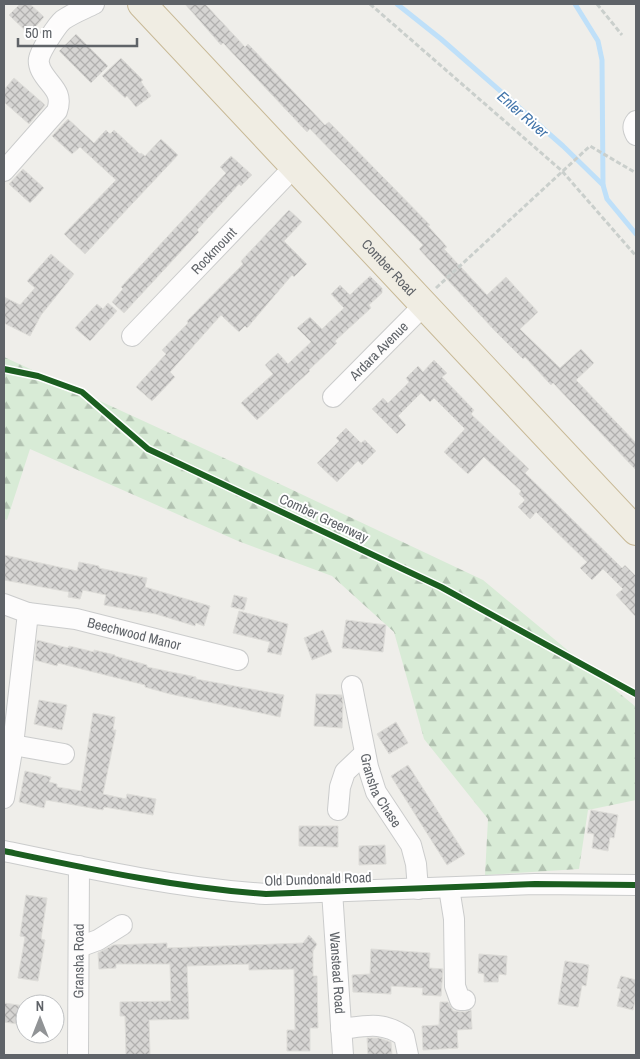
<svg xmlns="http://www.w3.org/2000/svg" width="640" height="1059" font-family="'Archivo Narrow',sans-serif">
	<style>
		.forest { fill: url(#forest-firs) }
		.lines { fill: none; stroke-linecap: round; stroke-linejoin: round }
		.stream { stroke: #bfe0f9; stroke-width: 5 }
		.building { fill: url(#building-cross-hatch); stroke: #deddd9 }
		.minor-casing { stroke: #cbcccc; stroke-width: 22 }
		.highway-casing { stroke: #c8b996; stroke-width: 30 }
		.path { stroke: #cacfcc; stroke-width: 3; stroke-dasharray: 5 2.5; stroke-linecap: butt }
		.minor { stroke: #fdfcfc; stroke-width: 20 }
		.highway { stroke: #f0ede3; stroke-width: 28 }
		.cycleway-casing { stroke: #fff; stroke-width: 9 }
		.cycleway { stroke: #1b5e20; stroke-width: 6 }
		.labels { text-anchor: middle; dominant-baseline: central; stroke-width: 4; stroke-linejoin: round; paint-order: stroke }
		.street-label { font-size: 14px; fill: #5f6368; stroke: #fff }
		.water-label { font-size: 15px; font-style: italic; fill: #4174aa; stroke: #fff }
	</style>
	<defs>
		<pattern id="forest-firs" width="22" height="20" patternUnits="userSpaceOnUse" patternTransform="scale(1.25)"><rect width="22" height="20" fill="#d8ebd6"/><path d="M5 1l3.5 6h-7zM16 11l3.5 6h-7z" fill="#b2c2b1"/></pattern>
		<pattern id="building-cross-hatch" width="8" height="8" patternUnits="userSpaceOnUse" patternTransform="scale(1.25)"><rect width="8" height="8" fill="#d6d5d3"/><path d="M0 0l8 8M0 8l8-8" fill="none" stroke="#b1b0af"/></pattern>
	</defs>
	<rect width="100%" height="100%" fill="#efeeea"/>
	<polygon class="forest" points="4,357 248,469 483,580 636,707 636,800 588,810 579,869 485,875 488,819 424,739 394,632 332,576 238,541 30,449 7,520 4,519"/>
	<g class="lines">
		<g class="stream">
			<polyline points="397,4 441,39 563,146 603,185 607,199 636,234"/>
			<polyline points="575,4 598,41 602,60 603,185"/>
		</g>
	</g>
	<g class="building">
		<polygon points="20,4 30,4 44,17 29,34 9,15"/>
		<polygon points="185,4 205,4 245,47 248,44 325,125 329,122 430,225 428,226 447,247 444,249 487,295 506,277 538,312 520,329 560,368 581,349 594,363 576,380 636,443 636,470 553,383 551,385 525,357 523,359 496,332 419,249 423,245 310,129 307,132 223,43 221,45"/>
		<polygon points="76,34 108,66 91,83 59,51"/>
		<polygon points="121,58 143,80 141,82 151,96 136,107 127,96 125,98 102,76"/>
		<polygon points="14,78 45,105 29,124 4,102 4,90"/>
		<polygon points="68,119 94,143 106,130 110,134 114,130 140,154 141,153 145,156 161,139 178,155 85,254 64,234 116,180 80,147 72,154 52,136"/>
		<polygon points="231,156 252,175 241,186 239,184 197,230 199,232 124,313 112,302 123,289 121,287 226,173 220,167"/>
		<polygon points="23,169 44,188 30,203 9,184"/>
		<polygon points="289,210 302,222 284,241 307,264 294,277 292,275 247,328 245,326 239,332 221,315 170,372 175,377 152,401 136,387 166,354 162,350 188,323 187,321 243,264 241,261"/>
		<polygon points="51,254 74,274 41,315 30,336 4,323 4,297 20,305 35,288 27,281"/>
		<polygon points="370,276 382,288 382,293 369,305 371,308 335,341 337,343 309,370 310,371 257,420 241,403 273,374 265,365 278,353 288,364 311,342 297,328 310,317 322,329 344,308 331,294 340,285 350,295"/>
		<polygon points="108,303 117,311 90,341 75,328 97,304 103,309"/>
		<polygon points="434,360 447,373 442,377 474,410 471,414 529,469 525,473 622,568 625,565 636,576 636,617 616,595 623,589 603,569 592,580 580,568 587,562 536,512 530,519 518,507 525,500 519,494 521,491 484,457 468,474 444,452 465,429 434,398 430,402 421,393 398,416 406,425 397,434 372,409 383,398 388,403 409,382 406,378 418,366 423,372"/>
		<polygon points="346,428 361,443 365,440 376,451 362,465 358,461 337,482 317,463 339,441 336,438"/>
		<polygon points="4,555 77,571 79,562 99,566 99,568 147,578 145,587 210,606 204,626 196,623 195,626 156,614 104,605 106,595 83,590 80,599 68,597 69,592 4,580"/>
		<polygon points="234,595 247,598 244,610 231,607"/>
		<polygon points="239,611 288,624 281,655 267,652 270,642 233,633"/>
		<polygon points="346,620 386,625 383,652 342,648"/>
		<polygon points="323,630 332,652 312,660 304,638"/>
		<polygon points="37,640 68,648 69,646 94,652 94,650 115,655 115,656 147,665 147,667 196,677 196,679 284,695 280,717 170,694 145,687 145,685 58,663 57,666 35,660"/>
		<polygon points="316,694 342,695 343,703 342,728 314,726"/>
		<polygon points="39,700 67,705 62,730 34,724"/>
		<polygon points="93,713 115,717 113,730 116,730 103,794 126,799 127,794 156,799 153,815 104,807 103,810 46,800 44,808 19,802 25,771 51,777 49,782 57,784 57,787 81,791"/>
		<polygon points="396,722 408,743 389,754 377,734"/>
		<polygon points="408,765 465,854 447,865 391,776"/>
		<polygon points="591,810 618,815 614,838 610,837 608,851 592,848 594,834 587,833"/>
		<polygon points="299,826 338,826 338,847 299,846"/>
		<polygon points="385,845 386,864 359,865 359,846"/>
		<polygon points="26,895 47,898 41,939 45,940 38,981 18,978 25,937 20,936"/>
		<polygon points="309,935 317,944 313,951 313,976 317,976 318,1028 310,1028 310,1051 287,1051 287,1030 295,1030 294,969 249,970 249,964 187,966 189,1019 149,1020 150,1055 126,1055 125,1016 120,1016 120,1002 171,1001 170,964 116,964 116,968 99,969 98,953 113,945 167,943 167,948 303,943"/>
		<polygon points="371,949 430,953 429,968 443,969 441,996 422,995 423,988 391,986 391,994 353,992 352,975 370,974"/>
		<polygon points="479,954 507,956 506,975 499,974 498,982 484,982 484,974 478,973"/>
		<polygon points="565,961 589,965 586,986 582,985 578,1007 558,1004"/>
		<polygon points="621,976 636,980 636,996 633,1010 617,1006 621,989 617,988"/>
		<polygon points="440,1002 448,1002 453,1011 465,1012 471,1010 472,1029 457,1030 458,1048 423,1050 422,1026 439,1025"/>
		<polygon points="4,1003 25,1006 25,1025 4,1022"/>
		<polygon points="367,1038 379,1038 391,1042 392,1055 368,1055"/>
	</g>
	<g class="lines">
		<g class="minor-casing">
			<g id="minor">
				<path d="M636,121C632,126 633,130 636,135"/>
				<path d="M4,171L57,111C64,91 49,86 41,70C40,68 38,62 39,59C40,51 57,25 63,20C73,13 84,9 94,4"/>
				<path id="s1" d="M132,336L295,166"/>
				<path id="s2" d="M333,397L424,305"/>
				<polyline points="4,604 28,613"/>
				<path id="s3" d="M352,686L368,767L376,792L411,845L416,864L418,889"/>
				<polyline points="13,745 64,754"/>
				<path id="s4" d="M4,798L13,745L28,613L76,619L238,660"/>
				<polyline points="338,810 340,787 345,772 365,753"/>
				<path d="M4,851C90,869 178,888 266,894L535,884L636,885"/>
				<polyline points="449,888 454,919 455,986 460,1000 465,1000"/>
				<path id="s5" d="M332,891L343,1055"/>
				<polyline points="79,947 98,940 122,925"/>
				<path d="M341,1029C366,1026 382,1021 404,1036L408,1055"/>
				<path id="s6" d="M78,1055L79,866"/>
			</g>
		</g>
		<g class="highway-casing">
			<g id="highway">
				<path id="s7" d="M142,4L636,531"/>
			</g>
		</g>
		<g class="path">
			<polyline points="370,4 562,171 636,256"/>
			<polyline points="597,4 622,35"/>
			<polyline points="436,288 590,146 636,173"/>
		</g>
		<use href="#minor" class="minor"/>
		<use href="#highway" class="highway"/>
		<g class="cycleway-casing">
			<g id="cycleway">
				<polyline points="4,369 38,376 82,392 148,449 441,587 636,694"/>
				<path d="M4,851C90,869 178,888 266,894L535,884L636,885"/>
			</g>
		</g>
		<use href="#cycleway" class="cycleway"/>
	</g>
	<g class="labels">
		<g class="street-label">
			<text stroke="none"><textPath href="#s1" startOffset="118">Rockmount</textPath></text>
			<text stroke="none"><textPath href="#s7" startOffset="361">Comber Road</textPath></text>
			<text stroke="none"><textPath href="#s2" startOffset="65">Ardara Avenue</textPath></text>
			<text transform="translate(324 518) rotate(25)">Comber Greenway</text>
			<text stroke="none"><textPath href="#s4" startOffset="295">Beechwood Manor</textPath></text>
			<text stroke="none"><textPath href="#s3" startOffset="109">Gransha Chase</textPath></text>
			<text transform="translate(318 879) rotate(-2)">Old Dundonald Road</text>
			<text stroke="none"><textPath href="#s6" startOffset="94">Gransha Road</textPath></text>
			<text stroke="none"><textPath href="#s5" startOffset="82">Wanstead Road</textPath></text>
		</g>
		<g class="water-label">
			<text transform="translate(523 114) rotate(41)">Enler River</text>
		</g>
	</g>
	<rect width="640" height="1059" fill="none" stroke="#5f6368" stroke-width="10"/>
	<g transform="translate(40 1019)"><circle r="24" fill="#ffffff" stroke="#bfc1c3"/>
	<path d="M0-4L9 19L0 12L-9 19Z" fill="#919496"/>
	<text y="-8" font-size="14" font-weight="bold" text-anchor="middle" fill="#5f6368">N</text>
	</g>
	<path d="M18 38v8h119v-8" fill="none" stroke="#5f6368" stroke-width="2.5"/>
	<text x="25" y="38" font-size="15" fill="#5f6368" stroke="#ffffff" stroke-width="4" paint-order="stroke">50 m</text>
</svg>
